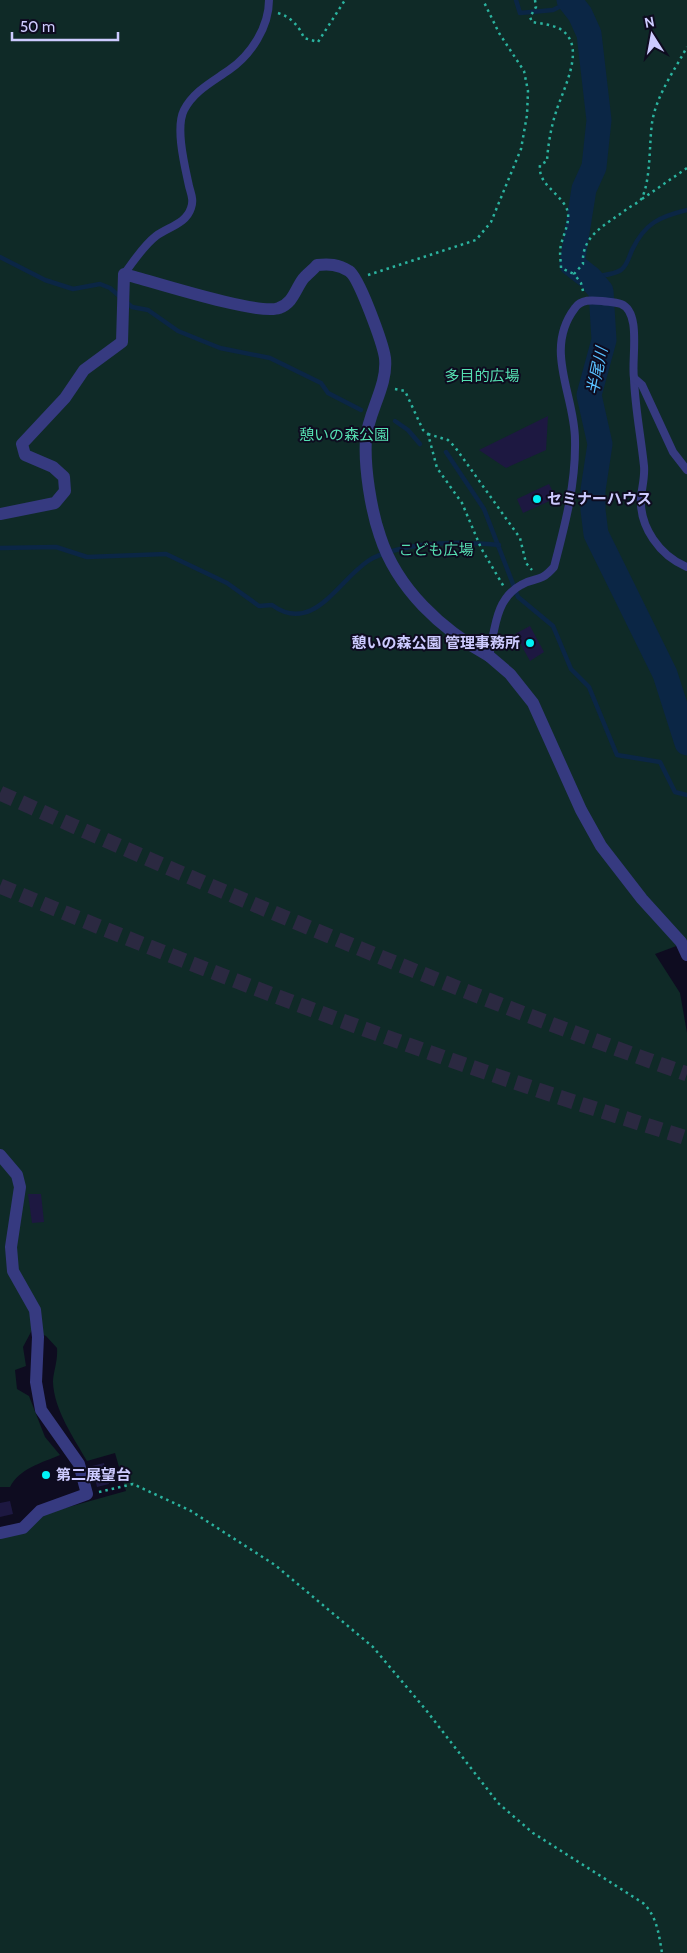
<svg xmlns="http://www.w3.org/2000/svg" width="687" height="1953" font-family="Cabin,'Noto Sans JP',sans-serif">
	<style>
		.green { fill: #0f2a27 }
		.lines { fill: none; stroke-linecap: round; stroke-linejoin: round }
		.stream { stroke: #0b2645; stroke-width: 4.5 }
		.river { stroke: #0b2645; stroke-width: 25 }
		.building { fill: #1d1841 }
		.motorway-tunnel { stroke: #2b2941; stroke-width: 15; stroke-dasharray: 15 8; stroke-linecap: butt }
		.path { stroke: #2bb39f; stroke-width: 2.5; stroke-dasharray: 2.5 4; stroke-linecap: butt }
		.service { stroke: #363a80; stroke-width: 8 }
		.minor { stroke: #363a80; stroke-width: 12 }
		.tertiary { stroke: #363a80; stroke-width: 12 }
		.poi-dot { fill: #00f3f6; stroke: #0e0c20; stroke-width: 2 }
		.labels { text-anchor: middle; dominant-baseline: central; stroke-width: 4; stroke-linejoin: round; paint-order: stroke }
		.park-label { font-size: 15px; fill: #56e0b2; stroke: #0e0c20 }
		.poi-label { font-size: 15px; font-weight: bold; fill: #cdcbff; stroke: #0e0c20; text-anchor: start }
		.water-label { font-size: 16px; font-style: italic; fill: #59c1ff; stroke: #0e0c20 }
	</style>
	<rect width="100%" height="100%" fill="#0e0c20"/>
	<path class="green" d="M0,0H687V942L655,954L680,993L687,1033V1953H0V1538L40,1515L126,1491L115,1453L87,1461C74,1438 54,1410 53,1382C53,1372 58,1362 57,1348L46,1336L32,1330L23,1347L26,1366L15,1370L17,1389L29,1396L45,1437L60,1455C41,1463 19,1469 10,1487H0Z"/>
	<g class="lines">
		<g class="stream">
			<polyline points="516,0 520,13 553,10 569,2"/>
			<polyline points="0,257 45,280 73,289 100,284 110,288 132,307 148,310 178,331 220,348 270,358 321,383 328,393 361,410"/>
			<path d="M594,283V277C602,275 613,275 621,270C627,266 629,257 632,250C645,223 659,217 687,210"/>
			<polyline points="395,421 408,430 420,444"/>
			<polyline points="446,452 484,509 518,597 553,626 571,669 589,687 617,755 660,762 675,792 687,795"/>
			<path d="M0,548L56,547L87,557L166,554L227,583L259,606L272,605C313,635 338,581 368,561C375,556 388,552 396,550C429,541 465,542 499,545"/>
		</g>
		<polyline class="river" points="569,0 580,14 589,34 599,120 594,167 584,189 572,264 590,278 601,291 604,340 589,395 600,444 593,490 593,510 596,534 665,674 687,743"/>
	</g>
	<g class="building">
		<polygon points="548,416 546,450 506,468 479,450"/>
		<polygon points="549,484 556,498 523,513 517,499"/>
		<polygon points="530,626 544,652 530,661 515,634"/>
		<polygon points="28,1194 41,1194 44,1222 32,1223"/>
		<polygon points="104,1463 109,1484 97,1487 92,1466"/>
		<polygon points="10,1501 13,1514 0,1517 0,1503"/>
	</g>
	<g class="lines">
		<g class="motorway-tunnel">
			<path d="M0,793C226,895 453,991 687,1074"/>
			<path d="M0,886C225,980 454,1066 687,1138"/>
		</g>
		<g class="path">
			<path d="M535,0L536,7L530,17L532,22C543,24 560,25 567,35C583,54 562,92 556,112C551,127 548,145 547,161L540,165C538,184 557,191 566,207C572,219 564,232 561,245C559,252 561,261 561,268L574,274"/>
			<path d="M278,13C291,17 299,26 304,38L318,42L345,0"/>
			<polyline points="642,199 687,168"/>
			<polyline points="368,275 476,240 491,222 521,149 527,115 528,91 524,71 499,33 483,0"/>
			<path d="M583,291L581,283L574,274L583,264C581,235 606,225 627,209C632,205 639,203 642,198C651,178 649,145 652,123C656,96 674,71 687,47"/>
			<polyline points="395,389 405,391 423,430 428,434 437,468 462,503 481,548 504,587"/>
			<polyline points="428,434 448,440 455,447 520,538 526,563 532,570"/>
			<path d="M99,1492L133,1484L191,1511L275,1565L373,1647L426,1710L498,1803L533,1833L643,1903C657,1916 659,1935 662,1953"/>
		</g>
		<g class="service">
			<path d="M124,274C134,261 143,246 156,236C168,227 186,224 191,208C194,200 191,194 189,186C185,167 175,128 184,110C194,91 212,82 229,70C251,55 269,27 269,0"/>
			<path d="M634,378C635,408 641,437 644,466C645,477 642,487 641,497C639,527 660,556 687,567"/>
			<path d="M489,656C495,630 495,599 521,585C536,576 539,584 554,567C565,525 576,484 575,440C575,395 543,350 575,308C581,299 592,300 602,301C608,302 615,302 621,304C642,312 631,360 634,378L642,385L673,452L687,470"/>
		</g>
		<g class="minor">
			<path d="M0,514L55,503L65,491L64,477L53,467L25,455L22,444L65,398L84,370L122,342L124,274C151,281 259,316 279,308C293,303 295,290 303,279C307,274 313,270 317,265C329,264 338,264 349,271C359,277 383,344 385,358C388,386 368,412 366,439C364,467 371,510 380,536C397,589 442,630 489,656"/>
			<polyline points="0,1155 17,1175 20,1187 11,1247 13,1271 35,1310 38,1337 36,1382 41,1410 79,1464 87,1494 40,1511 23,1528 1,1533"/>
		</g>
		<polyline class="tertiary" points="489,656 510,674 533,703 581,810 601,846 642,899 681,942 687,955"/>
	</g>
	<g class="poi-dot">
		<circle cx="537" cy="499" r="5"/>
		<circle cx="530" cy="643" r="5"/>
		<circle cx="46" cy="1475" r="5"/>
	</g>
	<g class="labels">
		<g class="park-label">
			<text x="482" y="376">多目的広場</text>
			<text x="344" y="435">憩いの森公園</text>
			<text x="436" y="550">こども広場</text>
		</g>
		<g class="poi-label">
			<text x="547" y="499">セミナーハウス</text>
			<text x="520" y="643" text-anchor="end">憩いの森公園 管理事務所</text>
			<text x="56" y="1475">第二展望台</text>
		</g>
		<g class="water-label">
			<text transform="translate(597 371) rotate(-78)">半尾川</text>
		</g>
	</g>
	<g transform="translate(652 35) rotate(349)" stroke="#0e0c20" stroke-width="4" paint-order="stroke">
	<path d="M0-4L9 19L0 12L-9 19Z" fill="#cdcbff"/>
	<text y="-8" font-size="14" font-weight="bold" text-anchor="middle" fill="#cdcbff">N</text>
	</g>
	<path d="M12 32v8h106v-8" fill="none" stroke="#cdcbff" stroke-width="2.5"/>
	<text x="20" y="32" font-size="15" fill="#cdcbff" stroke="#0e0c20" stroke-width="4" paint-order="stroke">50 m</text>
</svg>
